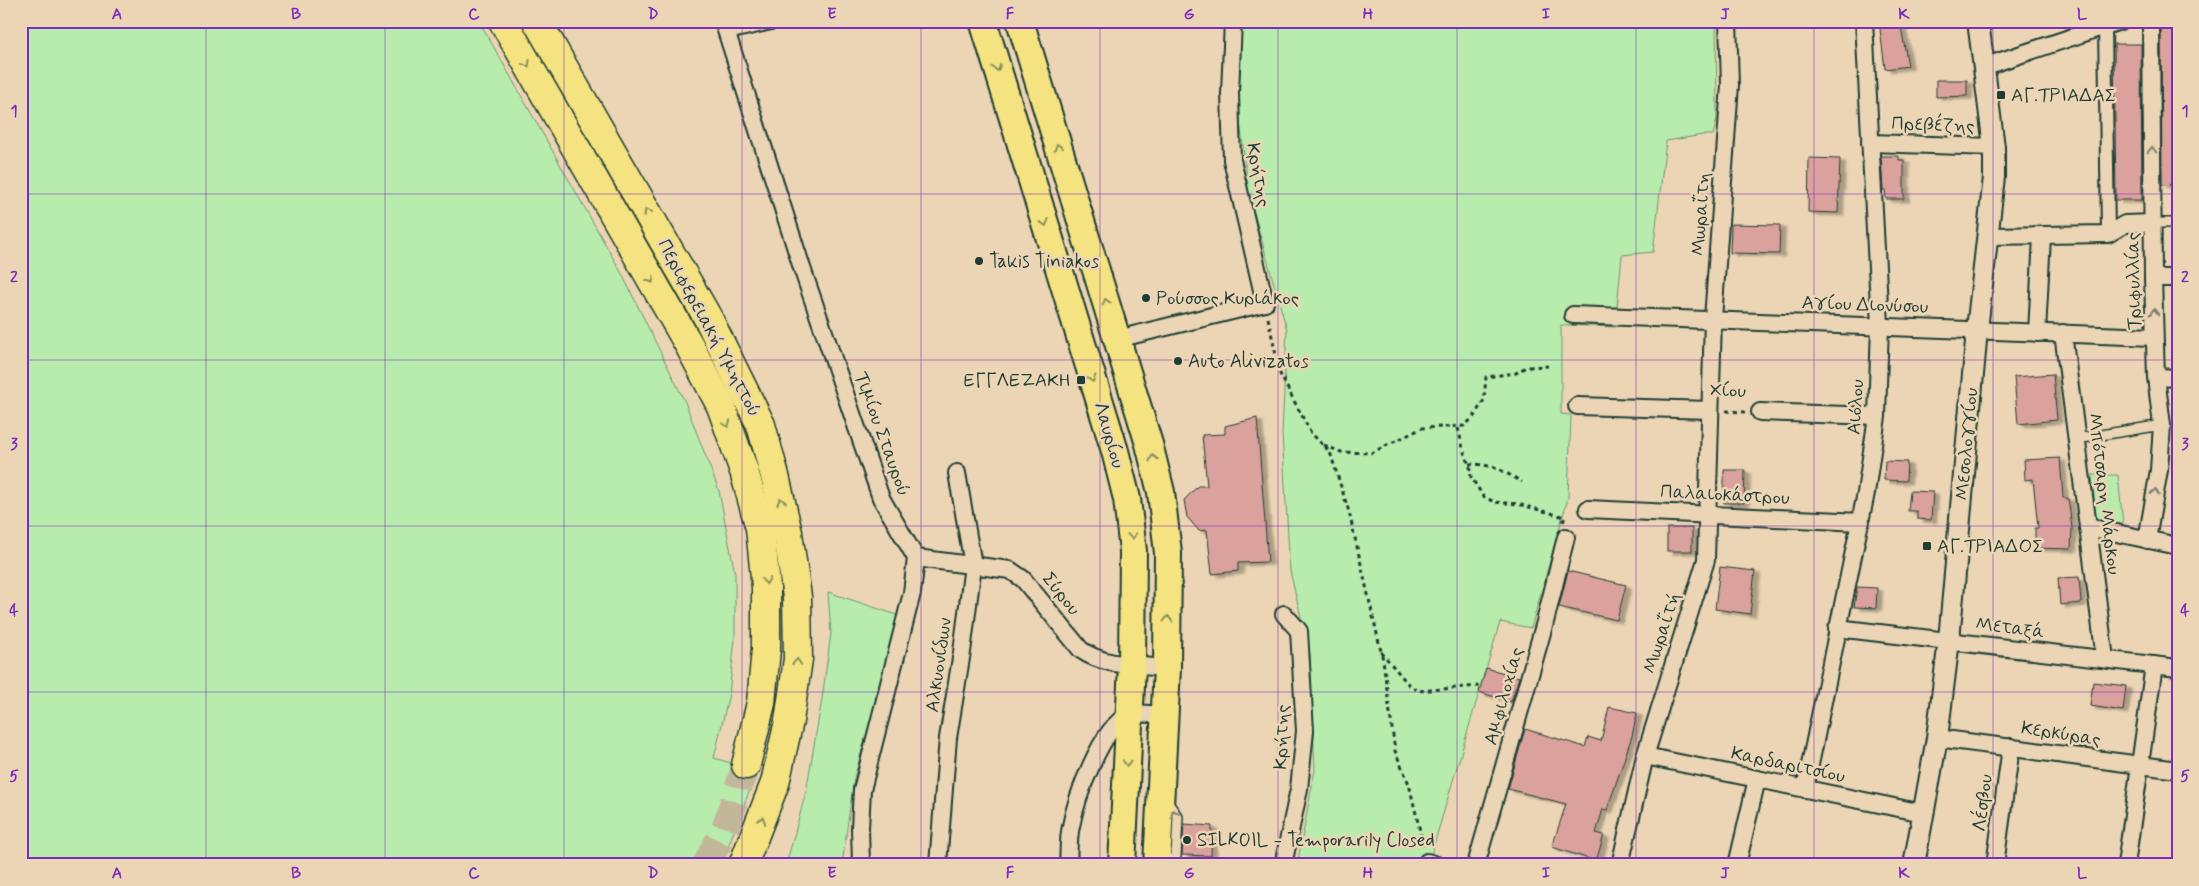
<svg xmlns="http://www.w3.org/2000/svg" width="2199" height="886" font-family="Mynerve,sans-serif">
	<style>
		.green { fill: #b8ecad; stroke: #6c9470 }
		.building { fill: #dba19d; stroke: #1f3d34; filter: url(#shadow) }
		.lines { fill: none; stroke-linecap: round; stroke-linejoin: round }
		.motorway-tunnel { stroke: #c3b79a; stroke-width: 28; stroke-dasharray: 28 14; stroke-linecap: butt }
		.service-casing { stroke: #1f3d34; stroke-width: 12 }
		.pedestrian-casing { stroke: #1f3d34; stroke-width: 16 }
		.minor-casing { stroke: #1f3d34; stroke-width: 20 }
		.tertiary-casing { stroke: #1f3d34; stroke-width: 24 }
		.primary-casing { stroke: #1f3d34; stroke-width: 30 }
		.motorway-casing { stroke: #1f3d34; stroke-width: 31 }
		.path { stroke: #1f3d34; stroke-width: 3; stroke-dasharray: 4 4; stroke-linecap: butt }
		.service { stroke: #ecd5b4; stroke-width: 9 }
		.pedestrian { stroke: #ecd5b4; stroke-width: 12 }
		.minor { stroke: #ecd5b4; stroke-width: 16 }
		.tertiary { stroke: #ecd5b4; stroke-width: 20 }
		.primary { stroke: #f5e382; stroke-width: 26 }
		.motorway { stroke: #f5e382; stroke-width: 28 }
		.oneway { stroke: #8a905b }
		.oneway2 { stroke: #7b816e }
		.grid { fill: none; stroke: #7b2cbf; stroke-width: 1; stroke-opacity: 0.55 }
		.poi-dot { fill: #1f3d34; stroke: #ecd5b4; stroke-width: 2 }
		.labels { text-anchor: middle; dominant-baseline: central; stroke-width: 5; stroke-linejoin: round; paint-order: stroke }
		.poi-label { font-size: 19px; fill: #1f3d34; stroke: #ecd5b4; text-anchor: start }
		.street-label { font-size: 19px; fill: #1f3d34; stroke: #ecd5b4 }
		.neatline { fill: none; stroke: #7b2cbf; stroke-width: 2 }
		.grid-label { font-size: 16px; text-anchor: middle; font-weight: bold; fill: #7b2cbf }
	</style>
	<defs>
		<filter id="shadow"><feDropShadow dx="5.5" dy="3" stdDeviation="1" flood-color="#0004"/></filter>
	</defs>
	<rect width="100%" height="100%" fill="#ecd5b4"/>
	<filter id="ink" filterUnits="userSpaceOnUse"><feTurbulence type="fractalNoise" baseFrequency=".02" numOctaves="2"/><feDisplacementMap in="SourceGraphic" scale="10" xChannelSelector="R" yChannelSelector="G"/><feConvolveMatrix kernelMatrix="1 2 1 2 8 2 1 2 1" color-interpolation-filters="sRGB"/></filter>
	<g filter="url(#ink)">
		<g class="green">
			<polygon points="21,21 479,21 621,272 685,402 719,491 735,574 735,639 729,694 714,758 757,771 721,865 21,865"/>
			<polygon points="1241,21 1716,21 1717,118 1713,135 1703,135 1666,141 1653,252 1622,255 1615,327 1561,325 1561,414 1571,415 1568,498 1531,628 1500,622 1428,865 1297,865 1315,770 1310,655 1290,571 1282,433 1287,330 1249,195 1237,97"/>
			<polygon points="2092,475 2118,475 2123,525 2096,518"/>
			<polygon points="828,592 900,616 854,778 842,865 786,865 806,792 822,699 831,633"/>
		</g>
		<g class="building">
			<polygon points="1879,21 1900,21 1908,66 1885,69"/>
			<polygon points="2172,21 2178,21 2178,184 2162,185 2161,25"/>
			<polygon points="2114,44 2141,44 2142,200 2116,200"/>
			<polygon points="1936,80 1967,80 1967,96 1936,97"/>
			<polygon points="1881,156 1899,156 1899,160 1904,160 1904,199 1886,199 1885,190 1883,190"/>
			<polygon points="1809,158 1840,159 1838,213 1808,212"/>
			<polygon points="1731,224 1780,225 1779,254 1730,253"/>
			<polygon points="2053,374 2057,420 2018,424 2014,377"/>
			<polygon points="1257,418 1268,562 1238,563 1238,571 1212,574 1207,530 1199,531 1187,517 1184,500 1198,486 1207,486 1202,435 1225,434 1225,426"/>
			<polygon points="2060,458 2063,498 2068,498 2072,528 2071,549 2035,548 2035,528 2038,528 2033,479 2025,480 2024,460"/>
			<polygon points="1885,461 1907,462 1906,481 1884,480"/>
			<polygon points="1724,470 1745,470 1744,503 1724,503"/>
			<polygon points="1910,491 1933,492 1931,520 1917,519 1917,511 1908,511"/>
			<rect x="1667" y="528" width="25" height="23"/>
			<polygon points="1720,567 1755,571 1750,614 1715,609"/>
			<polygon points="1568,571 1626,585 1617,620 1559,607"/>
			<polygon points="2079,577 2081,603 2060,605 2058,578"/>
			<polygon points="1857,587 1877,588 1876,608 1854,607"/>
			<polygon points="1486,668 1519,677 1511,702 1479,692"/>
			<polygon points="2093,682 2126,686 2123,711 2090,706"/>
			<polygon points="1609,707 1637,713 1632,736 1607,810 1603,809 1596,833 1604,835 1596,861 1552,847 1566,804 1508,789 1525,729 1585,747 1588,737 1601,741"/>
			<polygon points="1184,824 1212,826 1211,856 1182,855"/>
		</g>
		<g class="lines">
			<polyline class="motorway-tunnel" points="706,865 725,829 746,765"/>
			<g class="service-casing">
				<g id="service">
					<polyline points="586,22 588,21"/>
					<polyline points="2153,223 2178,223"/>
					<polyline points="2076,439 2162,425"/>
					<polyline points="1164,865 1176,857 1178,817 1166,800"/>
				</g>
			</g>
			<g class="pedestrian-casing">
				<polyline id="pedestrian" points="2105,26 2108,234"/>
			</g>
			<g class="minor-casing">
				<g id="minor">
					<polyline points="723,21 803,271 881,498 916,558 912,593 862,790 860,828 861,865"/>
					<polyline points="727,31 771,21"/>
					<polyline points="1986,66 2120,21"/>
					<polyline points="1870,143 1994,147"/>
					<polyline points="1988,236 2108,234 2125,224 2153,223"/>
					<polyline points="2153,278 2178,278"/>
					<polyline points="1573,315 2154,337"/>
					<polyline points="2037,333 2042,236"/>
					<polyline points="2063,333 2105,659"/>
					<polyline points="1117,339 1265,303 1232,160 1230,93 1233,21"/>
					<polyline points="2156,377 2178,378"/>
					<polyline points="1577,406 1710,410"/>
					<polyline points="1760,412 1877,416"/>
					<polyline points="1588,509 1861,522"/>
					<polyline points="2088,527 2178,546"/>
					<polyline points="2147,540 2159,470 2162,425 2156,377 2153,278 2151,21"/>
					<path d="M916,558L1010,570L1023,579L1081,650C1105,667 1138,665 1167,668"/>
					<polyline points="1837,628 2178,668"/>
					<polyline points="1937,738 2178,770"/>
					<polyline points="1645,756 1923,813"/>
					<polyline points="1805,789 1866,493 1877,416 1880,325 1864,21"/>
					<polyline points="938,865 948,738 962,652 973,565 957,473"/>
					<path d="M1068,865C1069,852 1068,839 1071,826C1076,799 1101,728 1127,716C1136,711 1154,715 1165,715"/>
					<polyline points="1283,865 1299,789 1305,731 1299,631 1284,614"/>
					<polyline points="1425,865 1427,862 1437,865"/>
					<polyline points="1476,865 1545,622 1566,537"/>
					<polyline points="1620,865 1645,756 1706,560 1713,319 1730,85 1728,21"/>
					<polyline points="1737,865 1757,779"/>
					<polyline points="1995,865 2011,747"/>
					<polyline points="2126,865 2154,665"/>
				</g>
			</g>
			<g class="tertiary-casing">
				<polyline id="tertiary" points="1914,865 1937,738 1949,640 1977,330 1994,177 1994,147 1978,21"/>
			</g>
			<g class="primary-casing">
				<g id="primary">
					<polyline points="983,21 1115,451 1127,499 1133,551 1132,665 1122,865"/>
					<polyline points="1020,21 1149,444 1161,492 1168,553 1167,668 1157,865"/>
				</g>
			</g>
			<g class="motorway-casing">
				<g id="motorway">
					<polyline points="503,21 689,345 721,406 744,471 760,528 766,587 766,649 761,703 746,765"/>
					<polyline points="537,21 708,318 761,425 775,476 788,533 797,597 798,659 789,721 775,783 743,865"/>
				</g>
			</g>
			<g class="path">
				<polyline points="1268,318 1280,374 1311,433 1330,452 1349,512 1383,660 1395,751 1409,784 1424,848"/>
				<polyline points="1726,411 1745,412"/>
				<polyline points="1458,428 1464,452 1470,467 1471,477 1483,496 1494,502 1518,504 1565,517 1563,522"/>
				<polyline points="1324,445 1341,452 1371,453 1422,428 1464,426 1473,418 1484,400 1486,377 1516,373 1526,367 1548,366"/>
				<path d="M1469,464C1493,464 1503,471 1522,482"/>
				<polyline points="1381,652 1409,685 1418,691 1479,686"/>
			</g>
			<use href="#service" class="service"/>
			<use href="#pedestrian" class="pedestrian"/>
			<use href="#minor" class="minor"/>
			<use href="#tertiary" class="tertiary"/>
			<use href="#primary" class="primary"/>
			<use href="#motorway" class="motorway"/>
		</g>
		<defs><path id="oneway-chevron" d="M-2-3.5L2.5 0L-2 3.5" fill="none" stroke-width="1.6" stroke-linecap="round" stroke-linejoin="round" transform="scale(1.25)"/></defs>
		<g class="oneway">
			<use href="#oneway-chevron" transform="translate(527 64) rotate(61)"/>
			<use href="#oneway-chevron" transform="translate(997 68) rotate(73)"/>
			<use href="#oneway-chevron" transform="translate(1058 147) rotate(-107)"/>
			<use href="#oneway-chevron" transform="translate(647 212) rotate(-120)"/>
			<use href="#oneway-chevron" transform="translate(1045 223) rotate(73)"/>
			<use href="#oneway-chevron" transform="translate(651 280) rotate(60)"/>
			<use href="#oneway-chevron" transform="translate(1106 302) rotate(-107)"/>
			<use href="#oneway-chevron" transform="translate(1092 379) rotate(73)"/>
			<use href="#oneway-chevron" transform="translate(727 424) rotate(70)"/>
			<use href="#oneway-chevron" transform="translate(1153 458) rotate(-105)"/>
			<use href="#oneway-chevron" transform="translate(781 501) rotate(-103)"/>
			<use href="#oneway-chevron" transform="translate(1132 536) rotate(85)"/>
			<use href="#oneway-chevron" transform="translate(766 581) rotate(85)"/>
			<use href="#oneway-chevron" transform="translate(1168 619) rotate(-89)"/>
			<use href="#oneway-chevron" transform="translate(797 662) rotate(-86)"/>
			<use href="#oneway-chevron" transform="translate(1127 763) rotate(93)"/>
			<use href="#oneway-chevron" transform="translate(762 820) rotate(-69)"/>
		</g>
		<g class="oneway2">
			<use href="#oneway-chevron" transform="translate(2152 150) rotate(-90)"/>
			<use href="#oneway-chevron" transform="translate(2154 312) rotate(-91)"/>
			<use href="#oneway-chevron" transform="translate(2155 492) rotate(-80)"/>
			<use href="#oneway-chevron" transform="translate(1174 813) rotate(-119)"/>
		</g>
	</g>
	<path class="grid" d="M206,21V865M385,21V865M564,21V865M742,21V865M921,21V865M1100,21V865M1278,21V865M1457,21V865M1636,21V865M1814,21V865M1993,21V865M21,194H2178M21,360H2178M21,526H2178M21,692H2178"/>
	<g class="poi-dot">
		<rect x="1996" y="90" width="10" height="10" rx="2.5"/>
		<circle cx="979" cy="261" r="5"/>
		<circle cx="1146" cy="298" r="5"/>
		<circle cx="1178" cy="361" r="5"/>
		<rect x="1076" y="375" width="10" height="10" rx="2.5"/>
		<rect x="1922" y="541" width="10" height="10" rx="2.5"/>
		<circle cx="1187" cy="840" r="5"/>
	</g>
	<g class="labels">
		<g class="poi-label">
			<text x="2011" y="95">ΑΓ.ΤΡΙΑΔΑΣ</text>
			<text x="989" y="261">Takis Tiniakos</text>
			<text x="1156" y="298">Ρούσσος Κυριάκος</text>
			<text x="1188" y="361">Auto Alivizatos</text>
			<text x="1071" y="380" text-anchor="end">ΕΓΓΛΕΖΑΚΗ</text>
			<text x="1937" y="546">ΑΓ.ΤΡΙΑΔΟΣ</text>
			<text x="1197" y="840">SILKOIL - Temporarily Closed</text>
		</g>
		<g class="street-label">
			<text transform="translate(1933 125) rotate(2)">Πρεβέζης</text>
			<text transform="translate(1258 175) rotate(80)">Κρήτης</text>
			<text transform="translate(1701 214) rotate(-86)">Μωραΐτη</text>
			<text transform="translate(2134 281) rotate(-91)">Τριφυλλίας</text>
			<text transform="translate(1865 305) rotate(2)">Αγίου Διονύσου</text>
			<text transform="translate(709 328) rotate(62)">Περιφερειακή Υμηττού</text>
			<text transform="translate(1728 391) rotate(2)">Χίου</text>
			<text transform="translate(1856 407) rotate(-86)">Αιόλου</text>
			<text transform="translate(882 434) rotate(70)">Τιμίου Σταυρού</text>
			<text transform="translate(1109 435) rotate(74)">Λαυρίου</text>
			<text transform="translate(1967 444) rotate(-85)">Μεσολογγίου</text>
			<text transform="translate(2104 494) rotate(83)">Μπότσαρη Μάρκου</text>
			<text transform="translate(1725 495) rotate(3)">Παλαιοκάστρου</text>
			<text transform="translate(1061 594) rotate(51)">Σύρου</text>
			<text transform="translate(2010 628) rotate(7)">Μεταξά</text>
			<text transform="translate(1662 633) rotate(-72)">Μωραΐτή</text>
			<text transform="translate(939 665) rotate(-82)">Αλκυονίδων</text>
			<text transform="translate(1504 696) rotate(-74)">Αμφιλοχίας</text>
			<text transform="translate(2061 734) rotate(9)">Κερκύρας</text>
			<text transform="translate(1282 737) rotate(-88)">Κρήτης</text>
			<text transform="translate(1788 765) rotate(12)">Καρδαριτσίου</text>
			<text transform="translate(1983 803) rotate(-83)">Λέσβου</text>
		</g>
	</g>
	<rect width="2199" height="886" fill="none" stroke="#ecd5b4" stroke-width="55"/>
	<rect x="28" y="28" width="2144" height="830" class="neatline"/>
	<g class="grid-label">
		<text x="117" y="19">A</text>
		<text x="296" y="19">B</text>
		<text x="474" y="19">C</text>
		<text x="653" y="19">D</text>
		<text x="832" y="19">E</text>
		<text x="1010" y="19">F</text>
		<text x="1189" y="19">G</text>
		<text x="1368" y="19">H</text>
		<text x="1546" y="19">I</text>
		<text x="1725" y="19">J</text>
		<text x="1904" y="19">K</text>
		<text x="2082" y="19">L</text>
		<text x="14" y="116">1</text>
		<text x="2185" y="116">1</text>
		<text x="14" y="282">2</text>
		<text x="2185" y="282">2</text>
		<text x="14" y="449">3</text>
		<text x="2185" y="449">3</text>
		<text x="14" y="615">4</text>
		<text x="2185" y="615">4</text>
		<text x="14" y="781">5</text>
		<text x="2185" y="781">5</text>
		<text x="117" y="878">A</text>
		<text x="296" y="878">B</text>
		<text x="474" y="878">C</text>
		<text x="653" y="878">D</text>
		<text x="832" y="878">E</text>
		<text x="1010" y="878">F</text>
		<text x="1189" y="878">G</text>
		<text x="1368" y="878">H</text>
		<text x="1546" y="878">I</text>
		<text x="1725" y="878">J</text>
		<text x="1904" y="878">K</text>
		<text x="2082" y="878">L</text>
	</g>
</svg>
